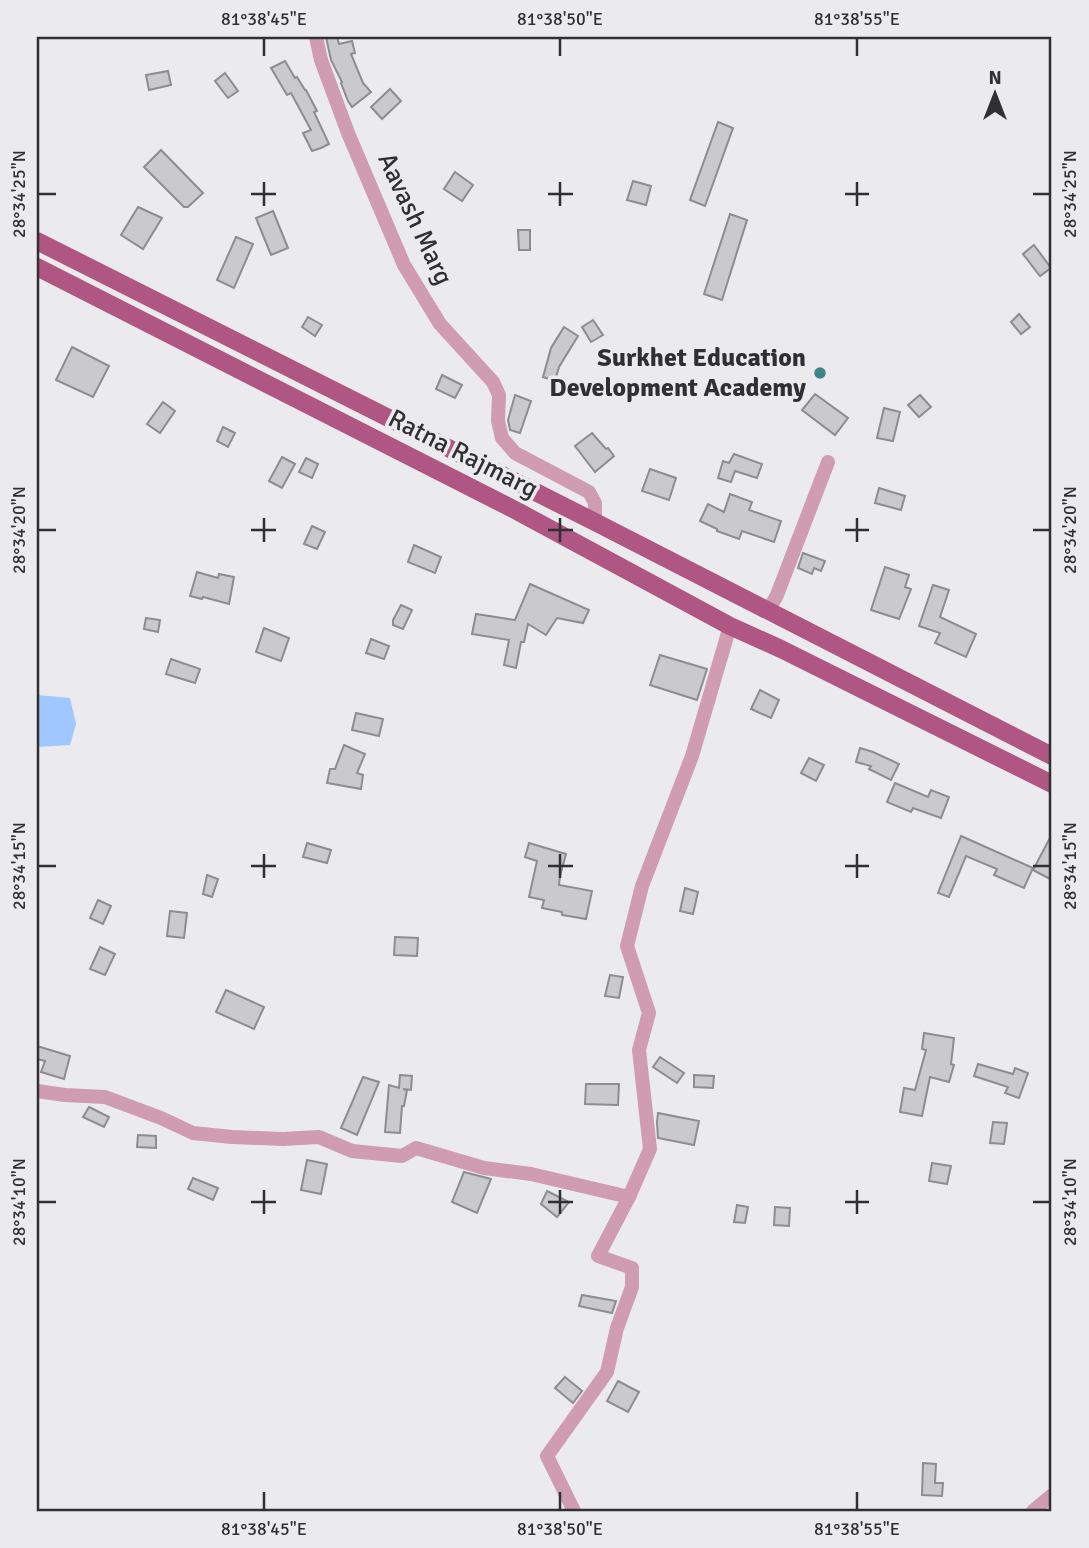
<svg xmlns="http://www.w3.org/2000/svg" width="1089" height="1548" font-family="Signika,sans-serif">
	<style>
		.water { fill: #a0c7ff }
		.building { fill: #cac9ce; stroke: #8d8c91; stroke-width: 2 }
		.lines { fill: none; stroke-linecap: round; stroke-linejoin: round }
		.minor { stroke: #cf9cb2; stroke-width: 14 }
		.major { stroke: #af5682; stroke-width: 18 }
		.ticks { fill: none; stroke: #302f31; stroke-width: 2.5 }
		.poi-dot { fill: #3d8587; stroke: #ebeaef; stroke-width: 2.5 }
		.labels { text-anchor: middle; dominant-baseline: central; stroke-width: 7; stroke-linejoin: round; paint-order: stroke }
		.street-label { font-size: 26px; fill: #302f31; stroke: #ebeaef }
		.poi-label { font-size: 26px; font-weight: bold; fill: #302f31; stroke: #ebeaef; text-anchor: end }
		.neatline { fill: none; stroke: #302f31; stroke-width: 2.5 }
		.ticks-label { font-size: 18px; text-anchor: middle; fill: #302f31 }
	</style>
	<rect width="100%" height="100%" fill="#ebeaef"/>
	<polygon class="water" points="37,695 70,698 76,724 70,745 37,747"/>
	<g class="building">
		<polygon points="326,37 337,37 339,44 352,41 355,53 351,54 363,83 371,92 352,107 348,101 341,83 342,82 331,60"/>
		<polygon points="285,61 295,78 297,77 305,90 306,90 317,111 314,112 329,144 321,148 312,151 303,133 311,130 291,93 287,95 271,68"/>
		<polygon points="168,71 171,85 149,90 146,75"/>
		<polygon points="225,73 238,91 228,98 215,81"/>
		<polygon points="390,89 401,101 382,119 371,107"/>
		<polygon points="718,122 733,128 705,206 690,200"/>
		<polygon points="161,150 203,193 188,207 184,207 144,167"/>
		<polygon points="455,172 473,185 462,201 444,189"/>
		<polygon points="633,181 651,186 646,205 627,200"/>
		<polygon points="138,207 162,218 143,249 121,235"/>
		<polygon points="273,211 288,248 271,255 256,218"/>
		<polygon points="730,214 747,220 722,300 704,294"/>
		<polygon points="518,230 530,230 530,250 519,250"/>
		<polygon points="236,237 253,244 234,288 217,280"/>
		<polygon points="1034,245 1051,268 1040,276 1023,254"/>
		<polygon points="1019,314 1030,327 1021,334 1011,322"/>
		<polygon points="308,317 322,325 315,336 302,327"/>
		<polygon points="593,320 603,335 591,342 582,327"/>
		<polygon points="564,327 578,336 559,367 555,381 543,377 551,348"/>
		<polygon points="72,347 109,366 93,397 56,380"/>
		<polygon points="442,375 462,385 455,398 436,389"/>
		<polygon points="815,394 848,418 835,435 802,410"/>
		<polygon points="515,395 531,401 520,433 510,430 508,420"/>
		<polygon points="920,395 931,407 919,417 908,405"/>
		<polygon points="163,402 175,411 160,433 147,424"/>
		<polygon points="884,408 900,412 893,441 877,438"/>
		<polygon points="223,427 235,433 228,447 217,441"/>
		<polygon points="592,433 606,449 608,448 614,456 595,472 575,446"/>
		<polygon points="734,454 762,464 757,478 735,471 731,482 718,478 723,461 729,463"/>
		<polygon points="282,457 295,464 282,488 269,481"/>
		<polygon points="306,458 318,464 312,478 299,472"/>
		<polygon points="650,469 676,478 669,500 642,491"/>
		<polygon points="879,488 905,496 901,510 875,503"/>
		<polygon points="730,494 752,502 749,510 781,521 774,542 742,531 739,539 717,531 717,529 700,521 708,504 724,512"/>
		<polygon points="312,526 325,532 317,549 304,544"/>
		<polygon points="414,545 441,557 435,573 408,562"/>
		<polygon points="803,553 825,561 821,571 814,568 812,574 798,568"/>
		<polygon points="885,567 909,575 905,587 911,589 899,619 871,610"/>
		<polygon points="197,572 218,578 219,574 234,577 229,604 203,597 202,599 190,596"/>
		<polygon points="530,584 589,610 583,623 557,618 546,635 528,624 524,642 521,642 516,668 504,665 509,640 472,634 476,614 515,620"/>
		<polygon points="933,585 949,590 940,617 976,634 966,657 935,643 940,633 919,626"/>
		<polygon points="401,605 412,610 403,629 393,625 393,620"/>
		<polygon points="146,618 160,620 158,632 144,629"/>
		<polygon points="264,628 289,638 281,661 256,652"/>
		<polygon points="371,639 389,646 384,659 366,653"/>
		<polygon points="660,655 707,669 697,700 650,685"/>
		<polygon points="171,659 200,669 195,683 166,674"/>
		<polygon points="760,690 779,700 771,718 751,709"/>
		<polygon points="356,713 383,719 379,736 352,730"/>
		<polygon points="344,745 365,754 357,773 363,775 361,789 327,783 330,769 335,769"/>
		<polygon points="860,748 873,752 899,764 891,780 869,769 871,766 856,762"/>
		<polygon points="809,758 824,765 816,781 801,773"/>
		<polygon points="895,783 928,797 931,790 949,797 941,818 913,808 911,812 887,802"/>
		<polygon points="1052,834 1052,880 1033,870"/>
		<polygon points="961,836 1033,868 1024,888 994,875 997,869 966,856 949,897 938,893"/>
		<polygon points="307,843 331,850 327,863 303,857"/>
		<polygon points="529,843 566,854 560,876 559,885 592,891 586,919 562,915 562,912 542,908 544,900 529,897 537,861 525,857"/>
		<polygon points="207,875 218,879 212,897 203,894"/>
		<polygon points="685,888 698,892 693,914 680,911"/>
		<polygon points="98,900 111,906 103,924 90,918"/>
		<polygon points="170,911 187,913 184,938 167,936"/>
		<polygon points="395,937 418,938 417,956 394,955"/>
		<polygon points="100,947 115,954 105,975 90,969"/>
		<polygon points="610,975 623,977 619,998 605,996"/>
		<polygon points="226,990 264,1007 254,1029 216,1012"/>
		<polygon points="924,1033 954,1038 951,1064 954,1065 949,1082 930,1077 922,1116 900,1112 904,1088 915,1090 926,1050 922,1049"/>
		<polygon points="37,1046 70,1056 64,1079 41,1072 45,1061 37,1059"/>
		<polygon points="660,1057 684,1073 677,1083 653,1067"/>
		<polygon points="978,1064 1013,1074 1015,1068 1028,1073 1019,1098 1005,1093 1008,1087 974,1076"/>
		<polygon points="400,1075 412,1076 411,1090 403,1089 407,1090 404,1106 402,1106 400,1133 385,1132 389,1085 399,1088"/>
		<polygon points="694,1075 714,1076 713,1088 694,1087"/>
		<polygon points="363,1077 379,1082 357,1135 341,1128"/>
		<polygon points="586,1084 619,1084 618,1105 585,1104"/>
		<polygon points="89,1107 109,1117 104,1127 83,1117"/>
		<polygon points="658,1113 699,1121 694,1145 658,1138 657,1123"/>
		<polygon points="993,1122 1007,1123 1004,1144 990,1143"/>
		<polygon points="138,1135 156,1136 156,1148 137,1147"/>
		<polygon points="307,1160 327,1164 321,1194 301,1190"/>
		<polygon points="932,1163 951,1166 947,1184 929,1181"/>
		<polygon points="464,1172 491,1179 477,1213 452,1202"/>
		<polygon points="193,1178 218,1188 213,1200 188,1189"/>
		<polygon points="547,1191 569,1202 557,1217 541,1204"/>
		<polygon points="737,1205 748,1207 745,1223 734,1222"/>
		<polygon points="775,1207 790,1208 789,1226 774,1225"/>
		<polygon points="582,1295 616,1301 612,1313 579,1306"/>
		<polygon points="565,1377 582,1391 573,1403 555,1388"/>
		<polygon points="618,1381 639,1392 628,1412 607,1401"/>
		<polygon points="923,1463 936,1464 935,1483 943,1483 942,1496 922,1495"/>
	</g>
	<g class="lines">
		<g class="minor">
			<polyline points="316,37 321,60 348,133 404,265 440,324 493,382 499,395 498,421 502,438 515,453 589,492 595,503 595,522"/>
			<polyline points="768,611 777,595 828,462"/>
			<polyline points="37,1091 65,1095 105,1097 161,1118 193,1133 232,1137 283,1139 319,1137 352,1151 402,1156 416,1148 484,1168 531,1174 629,1197"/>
			<polyline points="574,1511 547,1456 607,1372 617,1328 632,1287 632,1268 598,1256 629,1197 650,1149 639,1050 649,1013 627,946 642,886 692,756 730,626"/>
			<polyline points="1033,1511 1052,1495"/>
		</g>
		<g class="major">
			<polyline points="37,241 595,522 1052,756"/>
			<polyline points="37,267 517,511 730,626 781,649 1052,784"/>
		</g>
	</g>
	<path class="ticks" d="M264,38V56M560,38V56M857,38V56M264,182V206M560,182V206M857,182V206M38,194H56M251,194H276M548,194H573M845,194H869M1033,194H1050M264,518V542M560,518V542M857,518V542M38,530H56M251,530H276M548,530H573M845,530H869M1033,530H1050M264,854V878M560,854V878M857,854V878M38,866H56M251,866H276M548,866H573M845,866H869M1033,866H1050M264,1190V1214M560,1190V1214M857,1190V1214M38,1202H56M251,1202H276M548,1202H573M845,1202H869M1033,1202H1050M264,1492V1510M560,1492V1510M857,1492V1510"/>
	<circle class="poi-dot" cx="820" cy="373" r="7"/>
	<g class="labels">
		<g class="street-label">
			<text transform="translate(415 219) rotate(65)">Aavash Marg</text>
			<text transform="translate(463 454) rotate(27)">Ratna Rajmarg</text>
		</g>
		<g class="poi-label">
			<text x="806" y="358">Surkhet Education<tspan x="806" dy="30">Development Academy</tspan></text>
		</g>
	</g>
	<rect width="1089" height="1548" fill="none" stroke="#ebeaef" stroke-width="77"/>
	<g transform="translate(995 94)" stroke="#ebeaef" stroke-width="5" paint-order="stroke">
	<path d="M0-5L12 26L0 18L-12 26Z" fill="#302f31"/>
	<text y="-10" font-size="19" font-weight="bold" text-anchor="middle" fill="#302f31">N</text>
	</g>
	<rect x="38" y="38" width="1012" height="1472" class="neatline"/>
	<g class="ticks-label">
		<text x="264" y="25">81°38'45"E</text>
		<text x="560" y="25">81°38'50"E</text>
		<text x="857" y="25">81°38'55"E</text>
		<text transform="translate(19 194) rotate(-90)" y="6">28°34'25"N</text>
		<text transform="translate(1070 194) rotate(-90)" y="6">28°34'25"N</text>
		<text transform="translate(19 530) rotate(-90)" y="6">28°34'20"N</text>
		<text transform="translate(1070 530) rotate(-90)" y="6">28°34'20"N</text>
		<text transform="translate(19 866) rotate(-90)" y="6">28°34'15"N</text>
		<text transform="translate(1070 866) rotate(-90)" y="6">28°34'15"N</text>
		<text transform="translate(19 1202) rotate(-90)" y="6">28°34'10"N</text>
		<text transform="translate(1070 1202) rotate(-90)" y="6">28°34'10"N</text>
		<text x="264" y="1535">81°38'45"E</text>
		<text x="560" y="1535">81°38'50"E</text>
		<text x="857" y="1535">81°38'55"E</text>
	</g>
</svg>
